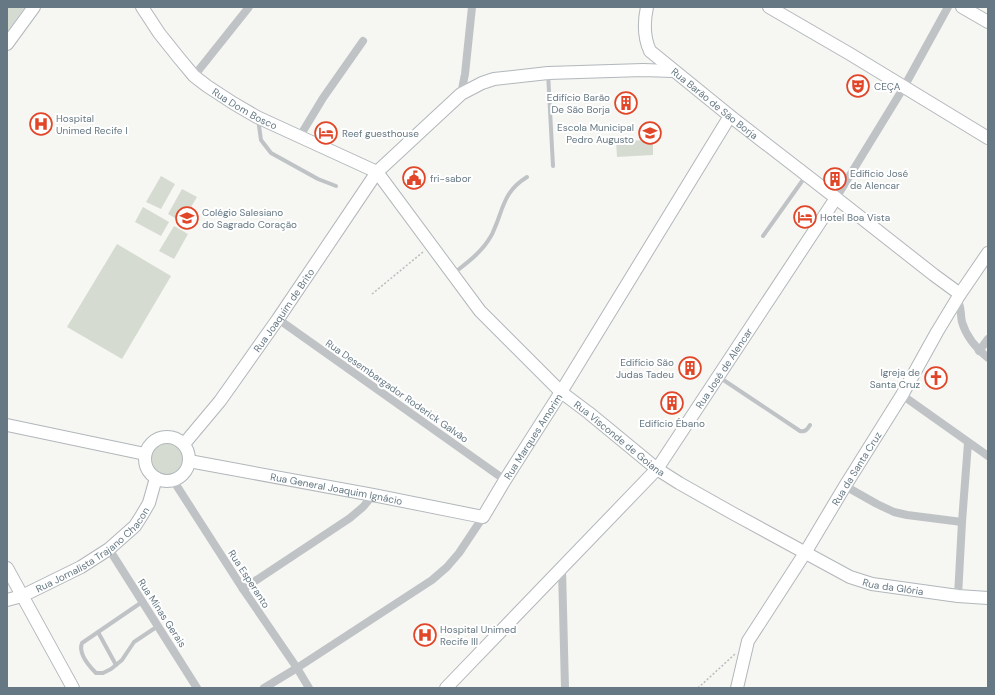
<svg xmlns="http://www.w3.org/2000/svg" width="995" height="695" font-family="'DM Sans',sans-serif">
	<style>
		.green { fill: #d6dbd2 }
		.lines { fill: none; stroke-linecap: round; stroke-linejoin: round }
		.secondary-casing { stroke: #b1b7bb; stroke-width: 14 }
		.path { stroke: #b9bcbe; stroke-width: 1.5; stroke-dasharray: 2 2; stroke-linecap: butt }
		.lane { stroke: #bfc3c6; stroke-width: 4 }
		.street { stroke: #bfc3c6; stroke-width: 8 }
		.secondary { stroke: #fff; stroke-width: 12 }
		.labels { text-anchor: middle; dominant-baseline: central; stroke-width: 4; stroke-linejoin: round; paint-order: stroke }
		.poi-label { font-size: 10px; fill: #657883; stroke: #fff; text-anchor: start }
		.street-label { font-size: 10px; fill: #657883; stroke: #fff }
	</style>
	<rect width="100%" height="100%" fill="#f6f6f2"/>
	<g class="green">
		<polygon points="7,7 25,7 7,32"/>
		<polygon points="653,140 653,155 617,157 616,141"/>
		<polygon points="161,176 175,184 161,209 146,202"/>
		<polygon points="182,189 197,197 182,222 168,214"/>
		<polygon points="143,207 169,222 161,236 135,222"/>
		<polygon points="174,226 188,234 174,259 159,251"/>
		<polygon points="117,244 171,276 122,359 67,327"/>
		<circle cx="168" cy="460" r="17"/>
	</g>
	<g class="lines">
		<g class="secondary-casing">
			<g id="secondary">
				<path id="s1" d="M142,7L159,33L179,58L194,76L207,86L233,103L257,117L377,172L480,311L561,392L589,413L657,469L679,483L734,514L850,577L872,584L958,596L988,598"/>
				<path id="s2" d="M647,7C644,21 644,38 650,51L730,116L836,198L934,275L960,294"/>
				<polyline points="769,7 850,54 988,138"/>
				<polyline points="962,7 988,22"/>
				<polyline points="7,44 34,7"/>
				<polyline points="7,425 145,454"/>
				<circle cx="167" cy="459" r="22"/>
				<path id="s3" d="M184,444L220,401L278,319L377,172L461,94L482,83L494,79L548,73L643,70L673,71"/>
				<path id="s4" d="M189,461L373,495L483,517L505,480L561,392L730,116"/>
				<polyline points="7,568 73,688"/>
				<path id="s5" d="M7,600L22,596L81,567L109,549L135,526L142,515L149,503L156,478"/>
				<path id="s6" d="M446,688L657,469L836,198"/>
				<path id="s7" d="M737,688L748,641L805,553L845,486L902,395L937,332L960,294L988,253"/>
			</g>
		</g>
		<g class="path">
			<polyline points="372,294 423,252"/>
			<polyline points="698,688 735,654"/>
		</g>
		<g class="lane">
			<polyline points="548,73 553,166"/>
			<polyline points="258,119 261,140 271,153 318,179 336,186"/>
			<polyline points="763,236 805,177"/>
			<path d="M454,273C468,262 482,252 491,236C493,233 494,229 496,225C504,204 506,190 527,177"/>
			<path d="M719,377L800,431C805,432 807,430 810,425"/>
			<path d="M142,602L82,643C78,653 89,666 96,673H103L111,669L122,660L134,642L158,626"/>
			<polyline points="98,632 116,665"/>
		</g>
		<g class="street">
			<polyline points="194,76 249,7"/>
			<polyline points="461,94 465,74 472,7"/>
			<polyline points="300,136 323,98 363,41"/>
			<polyline points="836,198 904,87 948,7"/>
			<path d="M957,300C962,306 960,314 962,322C966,336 977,349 988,358"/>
			<polyline points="278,319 505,480"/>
			<polyline points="979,351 988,339"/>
			<polyline points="902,395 988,456"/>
			<polyline points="173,480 243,589 297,668 309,688"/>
			<polyline points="845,486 877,504 894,512 907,515 962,522"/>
			<polyline points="109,549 197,688"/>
			<polyline points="562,569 565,688"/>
			<polyline points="243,589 350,518 363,507 373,495"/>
			<polyline points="958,596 962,522 968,443"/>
			<polyline points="264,688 297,668 432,580 447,567 459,553 483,517"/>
		</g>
		<use href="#secondary" class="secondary"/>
	</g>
	<defs>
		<g id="theatre-ring" transform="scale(1.15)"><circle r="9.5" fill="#fff" stroke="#e14628" stroke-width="1.5"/><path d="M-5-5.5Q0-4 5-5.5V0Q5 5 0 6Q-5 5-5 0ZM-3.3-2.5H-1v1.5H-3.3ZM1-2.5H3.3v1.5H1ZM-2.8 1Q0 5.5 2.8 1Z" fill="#e14628"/></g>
		<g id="building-ring" transform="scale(1.15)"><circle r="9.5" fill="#fff" stroke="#e14628" stroke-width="1.5"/><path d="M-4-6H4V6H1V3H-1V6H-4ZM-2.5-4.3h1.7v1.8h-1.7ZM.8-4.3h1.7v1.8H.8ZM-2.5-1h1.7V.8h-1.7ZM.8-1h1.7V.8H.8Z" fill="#e14628"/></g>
		<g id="hospital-ring" transform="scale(1.15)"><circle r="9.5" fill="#fff" stroke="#e14628" stroke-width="1.5"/><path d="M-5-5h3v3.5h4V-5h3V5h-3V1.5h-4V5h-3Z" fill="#e14628"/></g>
		<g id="hotel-ring" transform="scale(1.15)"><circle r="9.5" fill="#fff" stroke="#e14628" stroke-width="1.5"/><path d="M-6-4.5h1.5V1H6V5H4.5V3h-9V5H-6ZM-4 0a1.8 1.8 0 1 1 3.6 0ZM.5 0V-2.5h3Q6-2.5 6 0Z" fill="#e14628"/></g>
		<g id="school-ring" transform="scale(1.15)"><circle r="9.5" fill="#fff" stroke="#e14628" stroke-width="1.5"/><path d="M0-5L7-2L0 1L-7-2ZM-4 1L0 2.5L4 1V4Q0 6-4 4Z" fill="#e14628"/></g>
		<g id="civic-ring" transform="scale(1.15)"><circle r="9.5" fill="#fff" stroke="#e14628" stroke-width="1.5"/><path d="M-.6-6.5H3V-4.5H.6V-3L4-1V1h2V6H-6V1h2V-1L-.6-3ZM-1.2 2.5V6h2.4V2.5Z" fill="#e14628"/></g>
		<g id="church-ring" transform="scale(1.15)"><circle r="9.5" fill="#fff" stroke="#e14628" stroke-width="1.5"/><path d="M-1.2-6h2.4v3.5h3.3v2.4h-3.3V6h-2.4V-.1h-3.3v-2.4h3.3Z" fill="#e14628"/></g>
	</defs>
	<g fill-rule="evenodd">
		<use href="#theatre-ring" x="858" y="86"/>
		<use href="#building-ring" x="626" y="103"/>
		<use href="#hospital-ring" x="41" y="124"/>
		<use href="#hotel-ring" x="326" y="133"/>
		<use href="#school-ring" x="650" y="133"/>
		<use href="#civic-ring" x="414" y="178"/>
		<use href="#building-ring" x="835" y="179"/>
		<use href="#hotel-ring" x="805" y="217"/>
		<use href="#school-ring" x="187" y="218"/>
		<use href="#building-ring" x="690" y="368"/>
		<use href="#church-ring" x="936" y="378"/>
		<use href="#building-ring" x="672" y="403"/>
		<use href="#hospital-ring" x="425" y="635"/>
	</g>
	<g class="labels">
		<g class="poi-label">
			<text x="874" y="86">CEÇA</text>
			<text x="610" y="97" text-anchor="end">Edifício Barão<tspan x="610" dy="12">De São Borja</tspan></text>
			<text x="56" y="118">Hospital<tspan x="56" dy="12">Unimed Recife I</tspan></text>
			<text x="634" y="127" text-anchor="end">Escola Municipal<tspan x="634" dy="12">Pedro Augusto</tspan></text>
			<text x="342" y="133">Reef guesthouse</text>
			<text x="850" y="173">Edificio José<tspan x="850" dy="12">de Alencar</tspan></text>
			<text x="430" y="178">fri-sabor</text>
			<text x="202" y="212">Colégio Salesiano<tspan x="202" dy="12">do Sagrado Coração</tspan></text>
			<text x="820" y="217">Hotel Boa Vista</text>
			<text x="674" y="362" text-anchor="end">Edifício São<tspan x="674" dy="12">Judas Tadeu</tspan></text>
			<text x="920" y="372" text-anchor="end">Igreja de<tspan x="920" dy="12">Santa Cruz</tspan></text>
			<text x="672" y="423" text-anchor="middle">Edifício Ébano</text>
			<text x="440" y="629">Hospital Unimed<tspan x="440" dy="12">Recife III</tspan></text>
		</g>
		<g class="street-label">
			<text stroke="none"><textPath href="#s2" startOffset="128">Rua Barão de São Borja</textPath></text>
			<text stroke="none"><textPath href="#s1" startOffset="147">Rua Dom Bosco</textPath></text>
			<text stroke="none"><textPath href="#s3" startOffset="167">Rua Joaquim de Brito</textPath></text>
			<text stroke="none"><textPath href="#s6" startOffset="425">Rua José de Alencar</textPath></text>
			<text transform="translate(397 391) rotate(35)">Rua Desembargador Roderick Galvão</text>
			<text stroke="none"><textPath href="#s4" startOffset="394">Rua Marques Amorim</textPath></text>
			<text stroke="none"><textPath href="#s1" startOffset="656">Rua Visconde de Goiana</textPath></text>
			<text stroke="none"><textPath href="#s7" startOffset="252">Rua da Santa Cruz</textPath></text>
			<text stroke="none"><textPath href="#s4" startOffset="150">Rua General Joaquim Ignácio</textPath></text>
			<text stroke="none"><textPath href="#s5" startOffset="101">Rua Jornalista Trajano Chacon</textPath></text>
			<text transform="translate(249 579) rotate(57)">Rua Esperanto</text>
			<text stroke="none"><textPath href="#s1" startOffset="970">Rua da Glória</textPath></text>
			<text transform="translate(162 613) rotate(57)">Rua Minas Gerais</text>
		</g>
	</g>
	<rect width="995" height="695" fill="none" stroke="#657883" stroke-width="16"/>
</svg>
